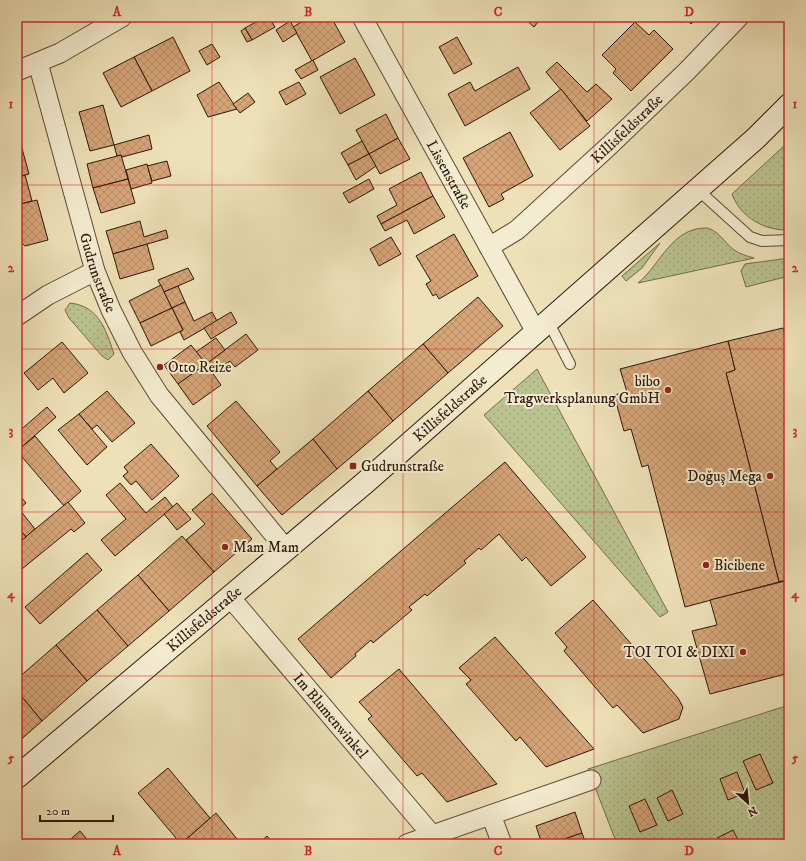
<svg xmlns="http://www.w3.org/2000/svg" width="806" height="861" font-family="'IM FELL DW Pica',serif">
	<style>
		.green { fill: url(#green-dots); stroke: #726d4c }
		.building { fill: url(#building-cross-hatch); stroke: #2b170b }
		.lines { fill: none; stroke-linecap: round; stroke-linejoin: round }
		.lane-casing { stroke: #5c4a36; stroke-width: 12 }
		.street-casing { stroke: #5c4a36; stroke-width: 21 }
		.secondary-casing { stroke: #2b170b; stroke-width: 24 }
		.lane { stroke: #f4ecd1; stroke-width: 10 }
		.street { stroke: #f4ecd1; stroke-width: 19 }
		.secondary { stroke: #f4ecd1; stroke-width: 22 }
		.grid { fill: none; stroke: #d62828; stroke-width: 1; stroke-opacity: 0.55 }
		.poi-dot { fill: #8f2418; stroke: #f4ecd1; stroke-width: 1.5 }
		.labels { text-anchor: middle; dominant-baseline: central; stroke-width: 4; stroke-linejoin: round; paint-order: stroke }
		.street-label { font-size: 15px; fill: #2b170b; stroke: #f4ecd1 }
		.poi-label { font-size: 15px; fill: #2b170b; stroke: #f4ecd1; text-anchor: start }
		.neatline { fill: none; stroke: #d62828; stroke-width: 1.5 }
		.grid-label { font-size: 13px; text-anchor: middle; font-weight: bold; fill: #d62828 }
	</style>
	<defs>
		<pattern id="green-dots" width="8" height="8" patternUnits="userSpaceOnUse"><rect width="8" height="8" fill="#b9c38e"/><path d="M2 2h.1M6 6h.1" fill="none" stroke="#9fa779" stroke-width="1.8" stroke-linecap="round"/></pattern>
		<pattern id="building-cross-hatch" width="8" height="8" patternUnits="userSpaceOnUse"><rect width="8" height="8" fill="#d5a477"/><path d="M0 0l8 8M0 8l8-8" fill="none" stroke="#b78c66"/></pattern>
	</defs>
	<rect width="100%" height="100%" fill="#eee1b8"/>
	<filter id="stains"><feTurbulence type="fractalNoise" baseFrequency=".005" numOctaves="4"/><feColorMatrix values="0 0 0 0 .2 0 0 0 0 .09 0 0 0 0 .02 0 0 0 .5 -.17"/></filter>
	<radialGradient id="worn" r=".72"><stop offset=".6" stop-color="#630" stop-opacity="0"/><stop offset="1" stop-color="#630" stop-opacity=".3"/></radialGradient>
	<g class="green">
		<path d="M786,144H789V230C765,231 740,217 732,194Z"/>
		<path d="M707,228C719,231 724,242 734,250C740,254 747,256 754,258L638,283C661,264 672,227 707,228Z"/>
		<polygon points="660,243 642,268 626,281 622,276"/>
		<polygon points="789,258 789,276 746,287 741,271 745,264"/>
		<path d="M70,303C99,306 106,330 114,354L108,360L102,356L69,318L65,310Z"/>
		<polygon points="537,369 668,612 660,617 484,415"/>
		<polygon points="789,705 789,844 617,844 588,769"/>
	</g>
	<g class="building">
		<polygon points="265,17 269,17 275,27 252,40 245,28"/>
		<polygon points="310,17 331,17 345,42 312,61 293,27"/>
		<polygon points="523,17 542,17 534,27"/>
		<polygon points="684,17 697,17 691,24"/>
		<polygon points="290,21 297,33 283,42 276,30"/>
		<polygon points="635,22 649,35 654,30 673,49 631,91 613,73 616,69 602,55"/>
		<polygon points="245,28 252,40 247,42 241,31"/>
		<polygon points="173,37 190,71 152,91 134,57"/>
		<polygon points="457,37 472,64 454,74 439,47"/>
		<polygon points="212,44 220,57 207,65 199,51"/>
		<polygon points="134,57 152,91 121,107 103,73"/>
		<polygon points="355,58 375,95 340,114 320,77"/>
		<polygon points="313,60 318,70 301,79 295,70"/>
		<polygon points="557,62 587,92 596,84 612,99 587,121 546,72"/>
		<polygon points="518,67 530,89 465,126 448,94 470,82 475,91"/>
		<polygon points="219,82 237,109 208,117 197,95"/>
		<polygon points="299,82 306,94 286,105 279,92"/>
		<polygon points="561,89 590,126 560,150 530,113"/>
		<polygon points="248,93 255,102 240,113 233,104"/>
		<polygon points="103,105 114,145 90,151 79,112"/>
		<polygon points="386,114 398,138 369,154 356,130"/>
		<polygon points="17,130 29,174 17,177"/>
		<polygon points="510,132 533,176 501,194 504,199 489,207 463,158"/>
		<polygon points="149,135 152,149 122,157 121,155 117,156 114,145"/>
		<polygon points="398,138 410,159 380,174 369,154"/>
		<polygon points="362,141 369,154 348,165 341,153"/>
		<polygon points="369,154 376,166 356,180 348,165"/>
		<polygon points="121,155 128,179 93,188 87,164"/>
		<polygon points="167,161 171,176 152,181 147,166"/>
		<polygon points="147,164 152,183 131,189 126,170"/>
		<polygon points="421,172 433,196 381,224 377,216 397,205 389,189"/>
		<polygon points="25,175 32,201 17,205 17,177"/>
		<polygon points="128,179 135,203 101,213 93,188"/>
		<polygon points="369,179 374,189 349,203 343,193"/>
		<polygon points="433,196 445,217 414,234 407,220 385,231 381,224"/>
		<polygon points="37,200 48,240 25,246 17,238 17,205"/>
		<polygon points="140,221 144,237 166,230 168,238 113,254 106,231"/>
		<polygon points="454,234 478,276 439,299 436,294 433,296 426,284 431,281 416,256"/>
		<polygon points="391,237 401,254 379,266 370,249"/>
		<polygon points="147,244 154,269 120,279 113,254"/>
		<polygon points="188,268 194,279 164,292 158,280"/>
		<polygon points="161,285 172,308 140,323 129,301"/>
		<polygon points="178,286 185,302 172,308 164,292"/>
		<polygon points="478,297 503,326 448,373 423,344"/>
		<polygon points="185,302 194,321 212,312 217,321 184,340 180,332 183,330 172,308"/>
		<polygon points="172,308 183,330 151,346 140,323"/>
		<polygon points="231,312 237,323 211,339 204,328"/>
		<polygon points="783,328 789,353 789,579 779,582 726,373 735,370 728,341"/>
		<polygon points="246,334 258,350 235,367 230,361 212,373 206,364"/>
		<polygon points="216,338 225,350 206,364 196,352"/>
		<polygon points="728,341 735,370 726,373 779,582 685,607 648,465 642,467 631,429 624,431 614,395 627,392 620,369"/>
		<polygon points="62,342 88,373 64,393 53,378 38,390 24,373"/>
		<polygon points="423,344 448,373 393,421 368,391"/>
		<polygon points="191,345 206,364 178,384 164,365"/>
		<polygon points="206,364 221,385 193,405 178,384"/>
		<polygon points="107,391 135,423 112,442 97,425 92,429 79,414"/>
		<polygon points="368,391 393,421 337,469 313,439"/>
		<polygon points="236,401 280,452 270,461 277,469 257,486 207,426"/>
		<polygon points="47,407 56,417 17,451 17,433"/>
		<polygon points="79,414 107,447 87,465 58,430"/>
		<polygon points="35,436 81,491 64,506 17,451"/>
		<polygon points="313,439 337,469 282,515 257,486"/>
		<polygon points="151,444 179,476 152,500 136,481 131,485 123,476 128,472 124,467"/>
		<polygon points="505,462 586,557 551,586 526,557 522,561 499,534 481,550 479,548 464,561 466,563 427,596 425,594 409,607 412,610 373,643 371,640 355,654 356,656 331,678 298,639"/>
		<polygon points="120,483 146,513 165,497 173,507 115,556 101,540 126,519 106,495"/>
		<polygon points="17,492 26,503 19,509 35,529 26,537 17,526"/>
		<polygon points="212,493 252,539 214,572 186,540 205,524 192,510"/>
		<polygon points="68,502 85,523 74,532 71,529 17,573 17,544"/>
		<polygon points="177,503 191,519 177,530 164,514"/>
		<polygon points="17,526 26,537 17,544"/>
		<polygon points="182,536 214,572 169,611 138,575"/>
		<polygon points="87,553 102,570 40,624 25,607"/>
		<polygon points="138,575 169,611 128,646 97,610"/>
		<polygon points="789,580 789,673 710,694 692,631 717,625 710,600"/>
		<polygon points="593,600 678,698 683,707 679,719 643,733 617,705 613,708 564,651 567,647 555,633"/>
		<polygon points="97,610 128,646 87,681 56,645"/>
		<polygon points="495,637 594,749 546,767 520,737 516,741 466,684 471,680 459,668"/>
		<polygon points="56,645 87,681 42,721 17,691 17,679"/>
		<polygon points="399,669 497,784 447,802 422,773 417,776 368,719 372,716 359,702"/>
		<polygon points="17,691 42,721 17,743"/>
		<polygon points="760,754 773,783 756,790 743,761"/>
		<polygon points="168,768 210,818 181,844 138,793"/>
		<polygon points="737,772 745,793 728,800 720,779"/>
		<polygon points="672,790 683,814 668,821 657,798"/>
		<polygon points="645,799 657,825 640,832 629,806"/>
		<polygon points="575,812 582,833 550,844 542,844 536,826"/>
		<polygon points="216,813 241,844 181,844"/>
		<polygon points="733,830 740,844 720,844 717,838"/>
		<polygon points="80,831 91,844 65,844"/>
		<polygon points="582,833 586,844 550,844"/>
		<polygon points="267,836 274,844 258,844"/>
	</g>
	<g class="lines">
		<g class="lane-casing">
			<g id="lane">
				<polyline points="697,189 750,237 762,241 789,240"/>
				<polyline points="548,321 570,364"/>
			</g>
		</g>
		<g class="street-casing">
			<g id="street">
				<path id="s1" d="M362,17L536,332"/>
				<path id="s2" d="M38,63L95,271L111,310L132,352L159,395L286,549"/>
				<polyline points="17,71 60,53 122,17"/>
				<path id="s3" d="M489,247L517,230L609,146L687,71L739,17"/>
				<polyline points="17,316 48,295 95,271"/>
				<path id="s4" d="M229,596L432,835"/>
				<polyline points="491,815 502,844"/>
				<polyline points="407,844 591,780"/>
			</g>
		</g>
		<g class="secondary-casing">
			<g id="secondary">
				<path id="s5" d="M17,777L367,481L756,138L789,105"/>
			</g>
		</g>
		<use href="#lane" class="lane"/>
		<use href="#street" class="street"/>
		<use href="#secondary" class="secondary"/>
	</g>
	<path class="grid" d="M212,17V844M403,17V844M594,17V844M17,185H789M17,349H789M17,512H789M17,676H789"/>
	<g class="poi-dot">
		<circle cx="160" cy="367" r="4"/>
		<circle cx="668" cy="390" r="4"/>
		<rect x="349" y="462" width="8" height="8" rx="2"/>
		<circle cx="770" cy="476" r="4"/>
		<circle cx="225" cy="547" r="4"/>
		<circle cx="706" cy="565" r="4"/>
		<circle cx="743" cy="652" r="4"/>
	</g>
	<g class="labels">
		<g class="street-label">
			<text stroke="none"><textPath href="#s3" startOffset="182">Killisfeldstraße</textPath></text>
			<text stroke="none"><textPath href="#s1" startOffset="180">Lissenstraße</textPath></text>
			<text stroke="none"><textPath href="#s2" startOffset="218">Gudrunstraße</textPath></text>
			<text stroke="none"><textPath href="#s5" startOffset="569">Killisfeldstraße</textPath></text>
			<text stroke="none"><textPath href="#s5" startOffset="245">Killisfeldstraße</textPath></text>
			<text stroke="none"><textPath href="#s4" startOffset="157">Im Blumenwinkel</textPath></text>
		</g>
		<g class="poi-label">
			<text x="168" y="367">Otto Reize</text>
			<text x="660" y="381" text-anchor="end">bibo<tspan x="660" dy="17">Tragwerksplanung GmbH</tspan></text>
			<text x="361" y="466">Gudrunstraße</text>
			<text x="762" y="476" text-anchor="end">Doğuş Mega</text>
			<text x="233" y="547">Mam Mam</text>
			<text x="714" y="565">Bicibene</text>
			<text x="735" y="652" text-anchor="end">TOI TOI &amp; DIXI</text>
		</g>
	</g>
	<rect width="806" height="861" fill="none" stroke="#eee1b8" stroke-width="44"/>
	<g transform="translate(748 803) rotate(153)" stroke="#f4ecd1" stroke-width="3" paint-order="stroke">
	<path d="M0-3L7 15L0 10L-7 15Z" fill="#2b170b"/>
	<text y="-6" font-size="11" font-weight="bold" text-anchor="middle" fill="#2b170b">N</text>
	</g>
	<path d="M40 815v6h73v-6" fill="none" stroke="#2b170b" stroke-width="2"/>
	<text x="46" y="815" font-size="12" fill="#2b170b" stroke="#f4ecd1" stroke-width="3" paint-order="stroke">20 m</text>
	<rect x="22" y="22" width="762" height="817" class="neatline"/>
	<g class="grid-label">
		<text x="117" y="16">A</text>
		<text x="308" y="16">B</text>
		<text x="498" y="16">C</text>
		<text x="689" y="16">D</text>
		<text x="11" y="108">1</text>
		<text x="795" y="108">1</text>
		<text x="11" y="272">2</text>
		<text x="795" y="272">2</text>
		<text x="11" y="435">3</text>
		<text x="795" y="435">3</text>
		<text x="11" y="598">4</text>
		<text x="795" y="598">4</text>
		<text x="11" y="762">5</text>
		<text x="795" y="762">5</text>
		<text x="117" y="855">A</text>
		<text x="308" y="855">B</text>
		<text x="498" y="855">C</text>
		<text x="689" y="855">D</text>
	</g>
	<rect width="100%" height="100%" filter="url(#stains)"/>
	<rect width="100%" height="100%" fill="url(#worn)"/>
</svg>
